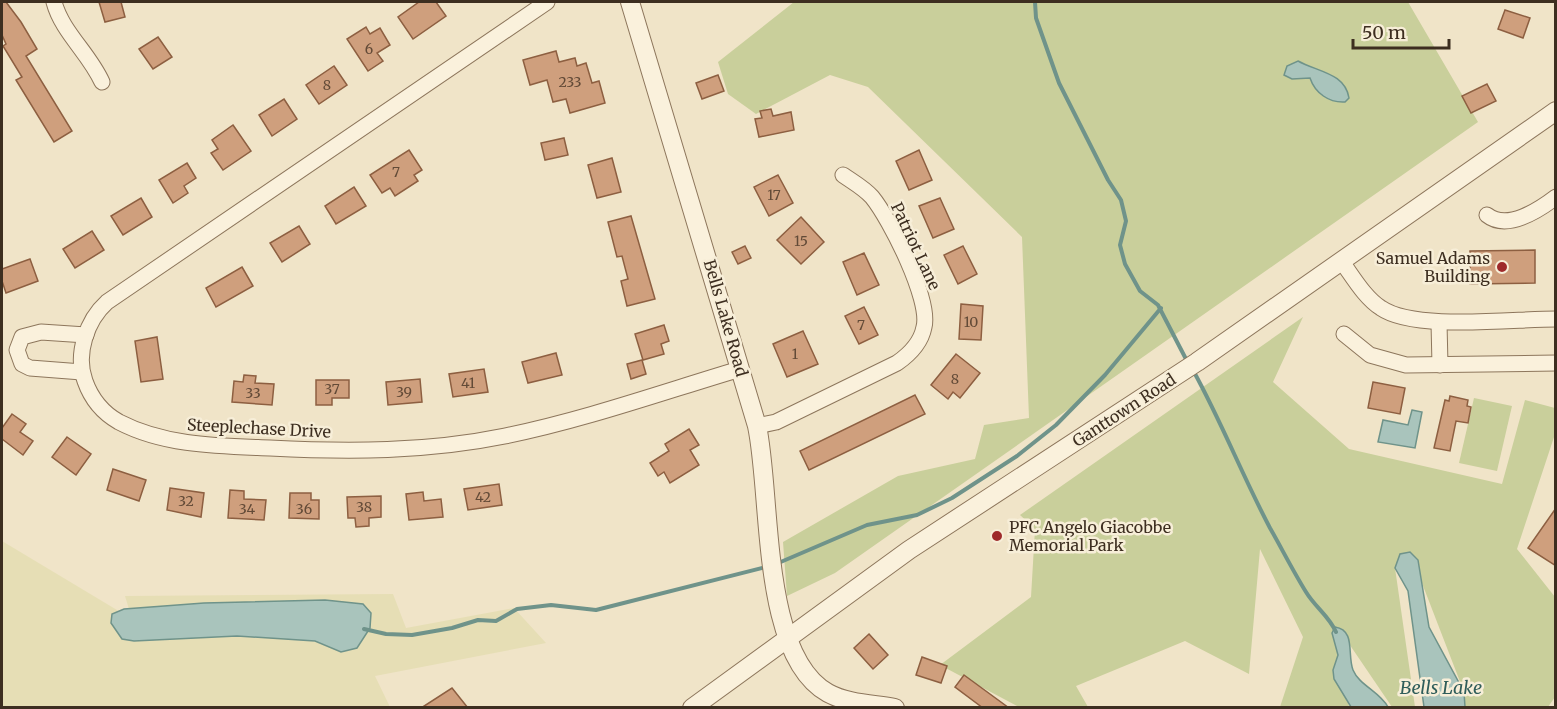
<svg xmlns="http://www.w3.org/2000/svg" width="1557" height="709" font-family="Merriweather,serif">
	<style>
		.farmland { fill: #e6deb5 }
		.green { fill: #c9cf9b }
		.water { fill: #a9c4bc; stroke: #6f938a; stroke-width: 1.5 }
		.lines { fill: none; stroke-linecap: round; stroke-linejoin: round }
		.stream { stroke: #6f938a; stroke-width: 4 }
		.building { fill: #cf9f7d; stroke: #8d5f41; stroke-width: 1.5 }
		.minor-casing { stroke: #8d765c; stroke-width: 17 }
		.tertiary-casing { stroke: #8d765c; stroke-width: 20 }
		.minor { stroke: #faf1dc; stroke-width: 15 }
		.tertiary { stroke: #faf1dc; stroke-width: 18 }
		.poi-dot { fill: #9e2a2b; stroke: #f7eed8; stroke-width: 2 }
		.labels { text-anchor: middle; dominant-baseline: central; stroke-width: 5; stroke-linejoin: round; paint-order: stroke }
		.number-label { font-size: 14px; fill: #624a37 }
		.street-label { font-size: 16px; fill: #3d2e20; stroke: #f7eed8 }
		.poi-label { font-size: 16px; fill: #3d2e20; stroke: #f7eed8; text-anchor: end }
		.water-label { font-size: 18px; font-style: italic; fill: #2f5d5a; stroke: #f7eed8 }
	</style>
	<rect width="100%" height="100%" fill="#f0e4c8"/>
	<polygon class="farmland" points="2,541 132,619 125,596 393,594 406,628 514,608 546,643 375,676 390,707 2,707"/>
	<g class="green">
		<polygon points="794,2 1408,2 1478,122 835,573 787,596 783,542 898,476 975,459 984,425 1029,418 1022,237 868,87 830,75 756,114 728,94 718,62"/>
		<polygon points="1303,317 1273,382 1349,449 1502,484 1525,400 1555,408 1555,434 1517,549 1555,597 1555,697 1548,707 1465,707 1464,692 1410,552 1395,568 1415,707 1392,707 1339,629 1349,707 1280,707 1303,637 1260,549 1249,674 1185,641 1076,686 1088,707 1021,708 940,665 1031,597 1035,529 1020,515"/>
		<polygon points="1474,398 1512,406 1497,471 1459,463"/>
	</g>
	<g class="water">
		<path d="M1298,61C1318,72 1345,73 1349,98L1345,102C1329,103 1315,93 1310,78L1292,79L1284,75L1287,66Z"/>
		<polygon points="1412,410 1422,412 1415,448 1378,442 1383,420 1408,425"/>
		<polygon points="1410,552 1418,560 1429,627 1464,692 1465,707 1424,707 1408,591 1395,568 1400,554"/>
		<polygon points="325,600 363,604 371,613 370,628 357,648 341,652 315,641 237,636 134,641 122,639 111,623 112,614 124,609 204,603"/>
		<path d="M1335,627C1356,630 1347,655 1353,670C1359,685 1380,692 1388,707H1351L1334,679L1333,670L1338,655L1332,633Z"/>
	</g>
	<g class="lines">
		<g class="stream">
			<polyline points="1035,2 1036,18 1059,83 1108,180 1121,200 1126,221 1120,245 1125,264 1140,291 1158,305 1188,363"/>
			<path d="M1194,372C1222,423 1243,477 1270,528C1282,549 1293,571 1306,592C1315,607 1329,616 1336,632"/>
			<polyline points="776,564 867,525 917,515 952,498 1017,456 1056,425 1105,375 1161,308"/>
			<polyline points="364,629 386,634 412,635 452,628 478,620 496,621 517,609 551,605 596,610 766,567"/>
		</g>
	</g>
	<g class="building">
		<polygon points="2,2 6,2 21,22 37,49 26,56 72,131 54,142 16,80 22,77 3,46 6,44 2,35"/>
		<polygon points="99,2 121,2 125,17 105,22"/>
		<polygon points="419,2 436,2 446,16 413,39 398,17"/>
		<polygon points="1505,10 1530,18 1523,38 1498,29"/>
		<polygon points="366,27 370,34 380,28 390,45 377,53 383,61 368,71 347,39"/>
		<polygon points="158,37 172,57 153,69 139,49"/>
		<polygon points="556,51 559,62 575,58 577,66 586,63 592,83 599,81 605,103 570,113 566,99 553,102 547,80 530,85 523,60"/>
		<polygon points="334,66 347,85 319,104 306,85"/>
		<polygon points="718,75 724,91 702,99 696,83"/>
		<polygon points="1487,84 1496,101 1471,113 1462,96"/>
		<polygon points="284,99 297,119 272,136 259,115"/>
		<polygon points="771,109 773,116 791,112 794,130 759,137 755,119 762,118 760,111"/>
		<polygon points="233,125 251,151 223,170 211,153 218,149 212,140"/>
		<polygon points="564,138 568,155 545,160 541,143"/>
		<polygon points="409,150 422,170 414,175 418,181 395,196 390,188 382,193 370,175"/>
		<polygon points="919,150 932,180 909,190 896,161"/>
		<polygon points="612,158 621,192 597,198 588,165"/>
		<polygon points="187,163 196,178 184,186 188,193 173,203 159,180"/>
		<polygon points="778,175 793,203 769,216 754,187"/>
		<polygon points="354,187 366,206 336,224 325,206"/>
		<polygon points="141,198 152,217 123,235 111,216"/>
		<polygon points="940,198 954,229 933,238 919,206"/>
		<polygon points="631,216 655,299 627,306 621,281 628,279 622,256 617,257 608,222"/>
		<polygon points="801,217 824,242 801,264 777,240"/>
		<polygon points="299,226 310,244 282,262 270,243"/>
		<polygon points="92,231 104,250 75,268 63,249"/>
		<polygon points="745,246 751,258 738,264 732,252"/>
		<polygon points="963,246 977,274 958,284 944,255"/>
		<polygon points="1535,250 1535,283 1470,284 1470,251"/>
		<polygon points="864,253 879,285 857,295 843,262"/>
		<polygon points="30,259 38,281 6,293 2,281 2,269"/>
		<polygon points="242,267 253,286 216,307 206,288"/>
		<polygon points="961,304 983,306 981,340 959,339"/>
		<polygon points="864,307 878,335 859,344 845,316"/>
		<polygon points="664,325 669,341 661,344 664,354 643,360 635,334"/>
		<polygon points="803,331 818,364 787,377 773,344"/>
		<polygon points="157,337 163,379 141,382 135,341"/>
		<polygon points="556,353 562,375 528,383 522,362"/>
		<polygon points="956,354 980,373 960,398 953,392 948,399 931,385"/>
		<polygon points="642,360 646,374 631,379 627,364"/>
		<polygon points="484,369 488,392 453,397 449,374"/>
		<polygon points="244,375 256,376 255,383 274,384 272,405 232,402 234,381 243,382"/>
		<polygon points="420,379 422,402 388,405 386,382"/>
		<polygon points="316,380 349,380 349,398 332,398 332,405 316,405"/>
		<polygon points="1373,382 1405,388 1400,414 1368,408"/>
		<polygon points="915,395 925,414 809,470 800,451"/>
		<polygon points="1450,396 1468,400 1467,406 1471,407 1468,423 1456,421 1450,451 1434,448 1445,400 1449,401"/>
		<polygon points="12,414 26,424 20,432 33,441 23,455 2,439 2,428"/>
		<polygon points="689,429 699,445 690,450 699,465 670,483 664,472 658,476 650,463 669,451 665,444"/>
		<polygon points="67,437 91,454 76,475 52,457"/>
		<polygon points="113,469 146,480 139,501 107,490"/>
		<polygon points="499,484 502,505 468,510 464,489"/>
		<polygon points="170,488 204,493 201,517 167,510"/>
		<polygon points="230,490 244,491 244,499 266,500 264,520 228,518"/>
		<polygon points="423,492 424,501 441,499 443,517 409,520 406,494"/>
		<polygon points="290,493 311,493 311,500 319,500 319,519 289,518"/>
		<polygon points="381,496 381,517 369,518 369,526 356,527 355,518 348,518 347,497"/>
		<polygon points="1556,508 1556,566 1528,548"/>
		<polygon points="869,634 888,655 873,669 854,648"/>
		<polygon points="922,657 947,666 941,683 916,675"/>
		<polygon points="964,675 1009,708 983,708 955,687"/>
		<polygon points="452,688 468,708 421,708"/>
	</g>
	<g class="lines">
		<g class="minor-casing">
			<g id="minor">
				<path d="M54,2C62,32 89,53 102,82"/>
				<path d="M547,2L107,302C87,320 75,354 85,381C91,398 103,413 119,422C165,446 219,446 270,448C348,452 427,452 505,436C584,420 663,392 740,369"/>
				<path d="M1487,215C1507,231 1539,210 1556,197"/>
				<path d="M1342,262C1353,277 1365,298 1381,308C1414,331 1512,319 1556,319"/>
				<polyline points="1439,323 1440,365"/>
				<polyline points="1344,334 1370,355 1406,365 1556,363"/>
				<polyline points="82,372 30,368 22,364 17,350 22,337 41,332 86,335"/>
				<path d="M757,426L776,422L897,363C910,354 921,343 924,327C931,300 890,219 872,197C864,188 853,182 843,175"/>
			</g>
		</g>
		<g class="tertiary-casing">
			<g id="tertiary">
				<path d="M630,2L757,426C772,496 760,655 828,693C848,704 874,704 895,708"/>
				<polyline points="692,708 909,550 1197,362 1556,111"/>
			</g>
		</g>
		<use href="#minor" class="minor"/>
		<use href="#tertiary" class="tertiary"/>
	</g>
	<g class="poi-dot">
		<circle cx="1502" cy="267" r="6"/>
		<circle cx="997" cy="536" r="6"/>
	</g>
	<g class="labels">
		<g class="number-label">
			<text x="369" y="49">6</text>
			<text x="570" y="82">233</text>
			<text x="327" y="85">8</text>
			<text x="396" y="172">7</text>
			<text x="774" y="195">17</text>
			<text x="801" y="241">15</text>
			<text x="971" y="322">10</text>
			<text x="861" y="325">7</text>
			<text x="795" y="354">1</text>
			<text x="955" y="379">8</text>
			<text x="468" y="383">41</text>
			<text x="332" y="389">37</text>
			<text x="404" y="392">39</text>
			<text x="253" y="393">33</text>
			<text x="483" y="497">42</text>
			<text x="186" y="501">32</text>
			<text x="364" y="507">38</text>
			<text x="247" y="509">34</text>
			<text x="304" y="509">36</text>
		</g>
		<g class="street-label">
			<text transform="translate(916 246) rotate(65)">Patriot Lane</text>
			<text transform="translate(726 318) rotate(74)">Bells Lake Road</text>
			<text transform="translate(1124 410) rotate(-33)">Ganttown Road</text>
			<text transform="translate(259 428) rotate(3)">Steeplechase Drive</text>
		</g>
		<g class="poi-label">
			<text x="1490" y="258">Samuel Adams<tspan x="1490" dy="18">Building</tspan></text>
			<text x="1009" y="527" text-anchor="start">PFC Angelo Giacobbe<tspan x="1009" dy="18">Memorial Park</tspan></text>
		</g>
		<g class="water-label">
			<text x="1441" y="687">Bells Lake</text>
		</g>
	</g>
	<rect width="1557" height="709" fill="none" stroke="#3d2e20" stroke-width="6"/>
	<path d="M1353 39v9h96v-9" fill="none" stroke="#3d2e20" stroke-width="3"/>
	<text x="1362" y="39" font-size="18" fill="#3d2e20" stroke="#f7eed8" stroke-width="4.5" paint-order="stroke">50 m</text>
</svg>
